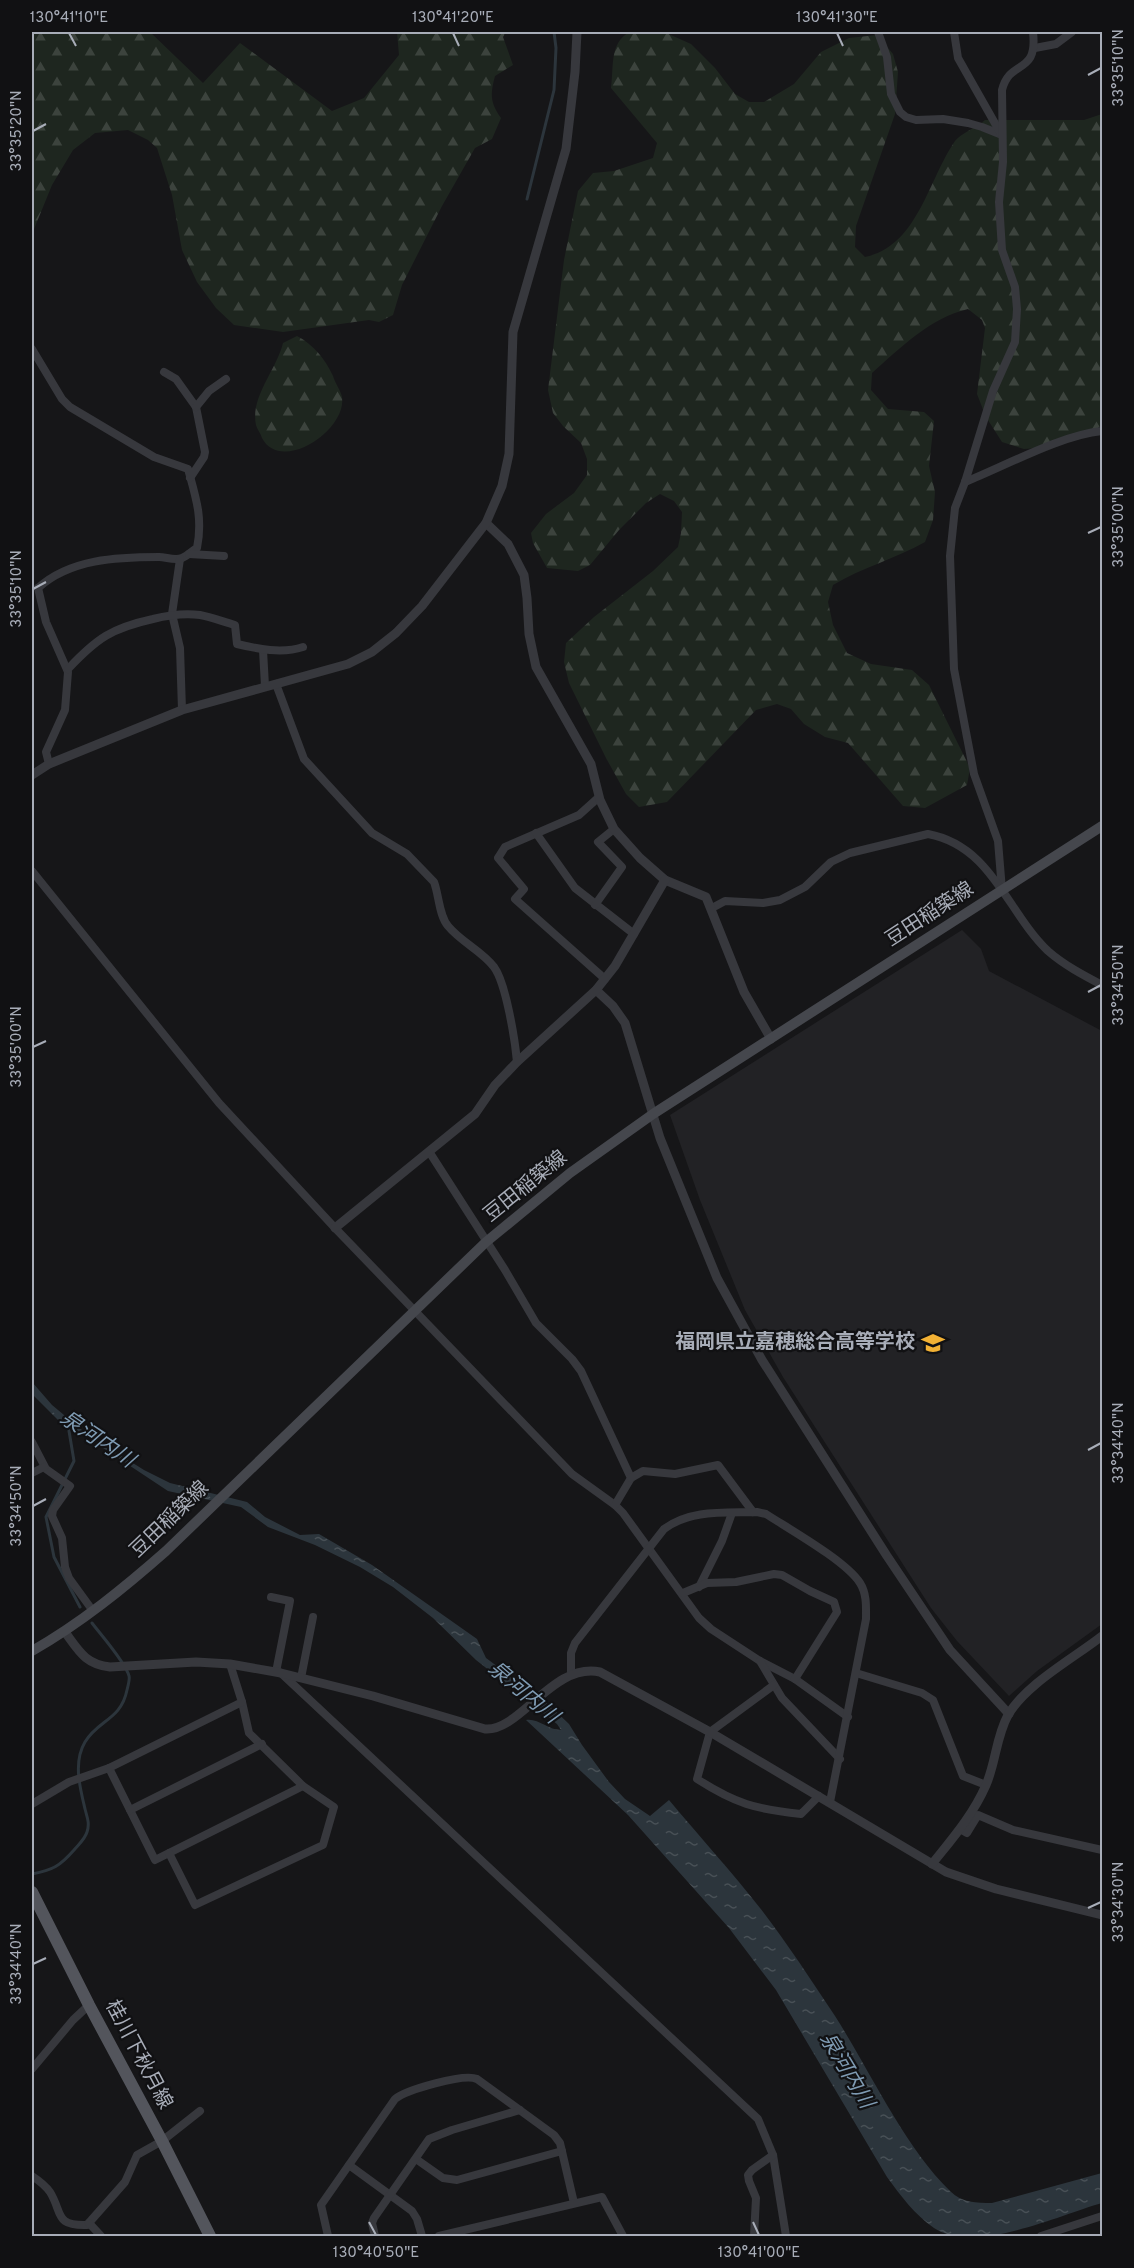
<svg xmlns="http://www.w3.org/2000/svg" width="1134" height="2268" font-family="Overpass,'Noto Sans JP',sans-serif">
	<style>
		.built { fill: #222225 }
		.forest { fill: url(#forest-firs) }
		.water { fill: url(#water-ripples) }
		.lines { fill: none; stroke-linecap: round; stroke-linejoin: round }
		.stream { stroke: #2c353c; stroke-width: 3 }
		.minor { stroke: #37383d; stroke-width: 8 }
		.tertiary { stroke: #37383d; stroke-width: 9 }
		.secondary { stroke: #45474d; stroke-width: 10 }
		.primary { stroke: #53555c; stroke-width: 12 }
		.ticks { fill: none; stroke: #a8adb8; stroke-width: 2 }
		.labels { text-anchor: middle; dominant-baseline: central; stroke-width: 4.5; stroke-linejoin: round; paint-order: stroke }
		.street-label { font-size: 20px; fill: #a8adb8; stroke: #111113 }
		.poi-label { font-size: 20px; font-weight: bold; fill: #a8adb8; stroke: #111113; text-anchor: end }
		.water-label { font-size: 21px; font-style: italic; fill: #7f9bb3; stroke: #111113 }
		.neatline { fill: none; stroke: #a8adb8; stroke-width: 2 }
		.ticks-label { font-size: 15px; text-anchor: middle; fill: #a8adb8 }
	</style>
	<defs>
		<pattern id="forest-firs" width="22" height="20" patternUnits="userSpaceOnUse" patternTransform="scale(1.5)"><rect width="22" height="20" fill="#1e261f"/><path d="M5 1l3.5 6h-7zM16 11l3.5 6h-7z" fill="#3c433d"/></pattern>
		<pattern id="water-ripples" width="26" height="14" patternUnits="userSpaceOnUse" patternTransform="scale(1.5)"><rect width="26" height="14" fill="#2c353c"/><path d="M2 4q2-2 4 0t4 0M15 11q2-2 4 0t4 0" fill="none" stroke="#485056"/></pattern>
	</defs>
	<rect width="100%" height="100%" fill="#161618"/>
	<polygon class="built" points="962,930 981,949 989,971 1102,1031 1102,1624 1037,1671 1009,1696 957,1641 931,1608 783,1377 745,1310 700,1200 670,1115"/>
	<g class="forest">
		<path d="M32,32H150L203,83L240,43L332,111L364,98L399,55L397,32H506L503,37L513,65L495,76C490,94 490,103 501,118L492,139L475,148L442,206L402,285L393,315L379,322L369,320L283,332L234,325L216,308L197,282L182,250L172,195L157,148L148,140L128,130L95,133L73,150L52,185L32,234Z"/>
		<path d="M630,32H664L691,44L715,68L735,94L749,102H764L794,84L821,52L849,38L877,35L893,54L898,72L895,114L856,226L855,247L865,257C918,246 928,180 955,141C960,134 977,127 985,120H1084L1102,114V425L1086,437L1052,447L1024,449L1002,442L986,417L977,394L985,328L982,320L968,309C930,318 900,348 872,373L871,390L888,409L924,412L934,421L929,466L935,492L933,520L925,542C895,559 863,567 833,585L828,602L833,625L847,653L871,664L912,670L929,685L970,768L967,785L925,808L903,806L848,743L825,737L804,724L791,709L777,704L756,710L667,802L639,807L626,794L606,758L569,683L564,662L566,643L594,617L653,571L678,547L681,533L682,512L674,501L660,494L646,503L619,530L590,565L578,571L547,568L533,543L531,533L546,514L574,493L587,475V459L581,443L563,426L553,413L548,390L564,260L578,191L593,173L614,171L653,158L657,143L611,88C614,68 609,42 630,32Z"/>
		<path d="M297,336C314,345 325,359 333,376C335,383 341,391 342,397C347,430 281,474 262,438C261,434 257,429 256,425C250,397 277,369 283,343Z"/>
	</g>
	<path class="water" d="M32,1382L52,1405L88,1435L144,1470L170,1483L247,1502L265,1517L300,1535L319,1534L372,1565L477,1639L486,1658L548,1704L569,1724L582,1745L609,1782L625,1799L650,1816L669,1800C699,1836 731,1871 760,1908C787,1943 811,1980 835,2016C870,2071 904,2146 950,2191C962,2203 976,2203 992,2203L1102,2173V2203C1059,2215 975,2255 934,2228C915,2215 900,2195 887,2177L776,1990L729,1928L628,1815L526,1720C538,1718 548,1730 561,1730L557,1724L476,1660L433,1618L393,1587L360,1567L315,1545L268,1527L241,1507L168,1491L76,1430L65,1427L32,1394Z"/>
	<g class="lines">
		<g class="stream">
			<polyline points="527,199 554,90 556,48 554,32"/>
			<polyline points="68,1425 74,1461 46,1517 54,1557 80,1607"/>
			<path d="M32,1874C53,1870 60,1866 74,1850C79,1844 85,1839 87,1832C90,1823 87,1817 85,1809C80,1788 73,1762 85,1742C98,1720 121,1720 127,1690C128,1686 130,1679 129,1676C126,1663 101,1635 92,1623"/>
		</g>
		<g class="minor">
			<polyline points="878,32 887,57 891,94 900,112 906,117 916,120 943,119 968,123 982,127 1002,135"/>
			<polyline points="954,32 958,58 1001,134"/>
			<polyline points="1035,48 1056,44 1072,32"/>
			<path d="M32,349L62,399L70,407L154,457L188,469C196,498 203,518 197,548C192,551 187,556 182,558C175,561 166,557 159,557C117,557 70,559 38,588"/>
			<polyline points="164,372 176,379 196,407 205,452 204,457 190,478"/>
			<polyline points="196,407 209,391 226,379"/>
			<path d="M965,482C1005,466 1061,435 1102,431"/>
			<polyline points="189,554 224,556"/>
			<polyline points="180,559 172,614 180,648 182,710"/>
			<polyline points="38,588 46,622 68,672 65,710 46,752 49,764"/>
			<polyline points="263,650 265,686"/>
			<path d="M68,669C97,638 112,628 153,619C169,615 184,613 200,615C211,617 224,622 235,625L237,644C258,649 282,654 303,647"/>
			<path d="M276,684L304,759L372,833L407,854L434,882C439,895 439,916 448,926C461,942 482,951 494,967C506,983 515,1040 517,1062"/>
			<polyline points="599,797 579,815 505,847 498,858 524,889 515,899 605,979"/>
			<polyline points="536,833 575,888 634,934"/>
			<polyline points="32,871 219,1103 335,1228 572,1474 615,1505 623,1513 699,1618 711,1629 760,1661 795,1679 848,1717"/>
			<path d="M1002,890L998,841L974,774L954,669L950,556L955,508L965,482L993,391L1015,342L1017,309L1015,287L1002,250L999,202L1003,162L1002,90C1010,58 1038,76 1033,32"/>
			<polyline points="595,905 622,867 598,842 614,829"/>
			<path d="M712,908L725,901L763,903L780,900L805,887L831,862L850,853L928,834C992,846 1007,912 1048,951C1064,965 1083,975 1102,985"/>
			<polyline points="430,1153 505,1270 536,1323 572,1359 581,1371 631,1478 615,1505"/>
			<polyline points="32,1442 46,1469 70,1486 53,1510 52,1516 62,1538 65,1567 69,1578 93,1611"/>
			<polyline points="32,1473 44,1467"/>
			<polyline points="631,1478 643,1471 675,1474 718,1465 753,1512"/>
			<polyline points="699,1587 722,1541 732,1513"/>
			<polyline points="683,1593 707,1583 736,1582 774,1574 782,1575 810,1591 834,1602 837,1612 795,1679"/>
			<polyline points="271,1597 290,1601 276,1672"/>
			<polyline points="760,1661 782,1698 840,1759"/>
			<polyline points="856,1673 922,1693 933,1700 963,1776 986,1785"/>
			<polyline points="282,1674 758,2119 773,2155 786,2236"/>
			<path d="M571,1675V1653L575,1643L664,1529C691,1509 725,1513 757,1512L766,1514C789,1529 846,1561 860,1583C867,1594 866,1607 866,1619L830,1802"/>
			<polyline points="301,1678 313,1617"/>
			<path d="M774,1685L710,1732L697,1779C736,1804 755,1809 801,1814L819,1796"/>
			<polyline points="109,1768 155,1860 303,1786 249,1733 242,1702"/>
			<polyline points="32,1804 69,1782 109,1768 242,1702 230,1664"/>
			<polyline points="130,1810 262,1744"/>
			<polyline points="960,1829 967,1833 978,1815 1013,1830 1102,1850"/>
			<polyline points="169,1853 195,1905 323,1845 334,1807 303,1786"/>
			<polyline points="32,2069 73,2020 89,2005"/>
			<polyline points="416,2159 443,2178 457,2180 562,2151"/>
			<polyline points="349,2165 412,2211 417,2219 422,2236"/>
			<path d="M32,2176C38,2180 45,2185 50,2192C63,2213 54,2226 87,2225L125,2182L137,2155L162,2141L200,2111"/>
			<polyline points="89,2223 101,2236"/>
			<path d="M328,2236L321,2205L395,2099C406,2090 464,2073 477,2079L554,2135L560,2143L574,2203"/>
			<polyline points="375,2236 372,2223 374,2218 429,2139 452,2130 520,2110"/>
			<polyline points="439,2236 602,2197 623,2236"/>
			<polyline points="754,2236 756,2198 749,2181 748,2175 752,2170 773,2155"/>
			<polyline points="1041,2236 1102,2216"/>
		</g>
		<g class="tertiary">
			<polyline points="486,523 508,544 524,575 527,598 529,634 536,667 591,764 600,800 614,829 640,858 665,880 706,897 744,992 771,1039"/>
			<polyline points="32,775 49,764 182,710 348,664 372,652 396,633 422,606 486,523 502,486 509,454 513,332 566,149 575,72 577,32"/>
			<polyline points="596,990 613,1006 625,1023 660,1138 717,1278 762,1360 887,1556 950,1650 1009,1714"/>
			<polyline points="335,1228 475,1114 495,1085 517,1062 596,990 615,966 665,880"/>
			<path d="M65,1632C79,1651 85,1664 110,1667L196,1662L230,1664L281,1673L373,1696L485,1729C520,1732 553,1662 600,1672L710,1732L946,1872L996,1889L1102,1915"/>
			<path d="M932,1864C952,1839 973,1815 986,1785C996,1762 996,1737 1008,1715C1026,1684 1074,1658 1102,1636"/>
		</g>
		<path class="secondary" d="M32,1651C81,1623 124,1588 166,1551L486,1242L570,1173L653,1114L1102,826"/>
		<polyline class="primary" points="32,1892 89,2005 162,2141 210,2236"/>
	</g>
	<path class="ticks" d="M69,33L76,46M453,33L459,46M837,33L843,46M1088,75L1101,68M33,131L46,124M1088,533L1101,527M33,589L46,582M1088,992L1101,985M33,1047L46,1041M1088,1450L1101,1443M33,1506L46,1499M1088,1908L1101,1902M33,1964L46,1958M369,2222L376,2235M753,2222L759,2235"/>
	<defs>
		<g id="school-bare" transform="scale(1.8)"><path d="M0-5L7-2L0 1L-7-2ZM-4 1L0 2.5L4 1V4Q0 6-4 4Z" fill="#f2b134" stroke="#111113" stroke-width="2.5" paint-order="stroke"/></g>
	</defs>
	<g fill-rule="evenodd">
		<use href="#school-bare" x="933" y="1343"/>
	</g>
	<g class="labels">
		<g class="street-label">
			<text transform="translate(930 915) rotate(-33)">豆田稲築線</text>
			<text transform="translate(526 1187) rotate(-39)">豆田稲築線</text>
			<text transform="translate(170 1520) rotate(-44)">豆田稲築線</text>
			<text transform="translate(138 2055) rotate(62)">桂川下秋月線</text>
		</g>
		<g class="poi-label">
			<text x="915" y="1343">福岡県立嘉穂総合高等学校</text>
		</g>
		<g class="water-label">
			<text transform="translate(97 1440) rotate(34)">泉河内川</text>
			<text transform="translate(523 1693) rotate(40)">泉河内川</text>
			<text transform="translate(846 2071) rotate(59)">泉河内川</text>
		</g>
	</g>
	<rect width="1134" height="2268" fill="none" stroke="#111113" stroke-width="66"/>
	<rect x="33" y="33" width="1068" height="2202" class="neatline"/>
	<g class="ticks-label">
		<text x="69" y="22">130°41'10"E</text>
		<text x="453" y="22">130°41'20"E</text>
		<text x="837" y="22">130°41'30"E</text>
		<text transform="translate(1118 68) rotate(-90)" y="5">33°35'10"N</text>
		<text transform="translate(16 131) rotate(-90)" y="5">33°35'20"N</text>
		<text transform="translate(1118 527) rotate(-90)" y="5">33°35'00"N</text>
		<text transform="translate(16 589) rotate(-90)" y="5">33°35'10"N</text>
		<text transform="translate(1118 985) rotate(-90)" y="5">33°34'50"N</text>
		<text transform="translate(16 1047) rotate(-90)" y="5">33°35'00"N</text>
		<text transform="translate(1118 1443) rotate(-90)" y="5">33°34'40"N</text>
		<text transform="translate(16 1506) rotate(-90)" y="5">33°34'50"N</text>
		<text transform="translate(1118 1902) rotate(-90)" y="5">33°34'30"N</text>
		<text transform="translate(16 1964) rotate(-90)" y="5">33°34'40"N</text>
		<text x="376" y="2257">130°40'50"E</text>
		<text x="759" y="2257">130°41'00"E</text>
	</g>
</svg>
